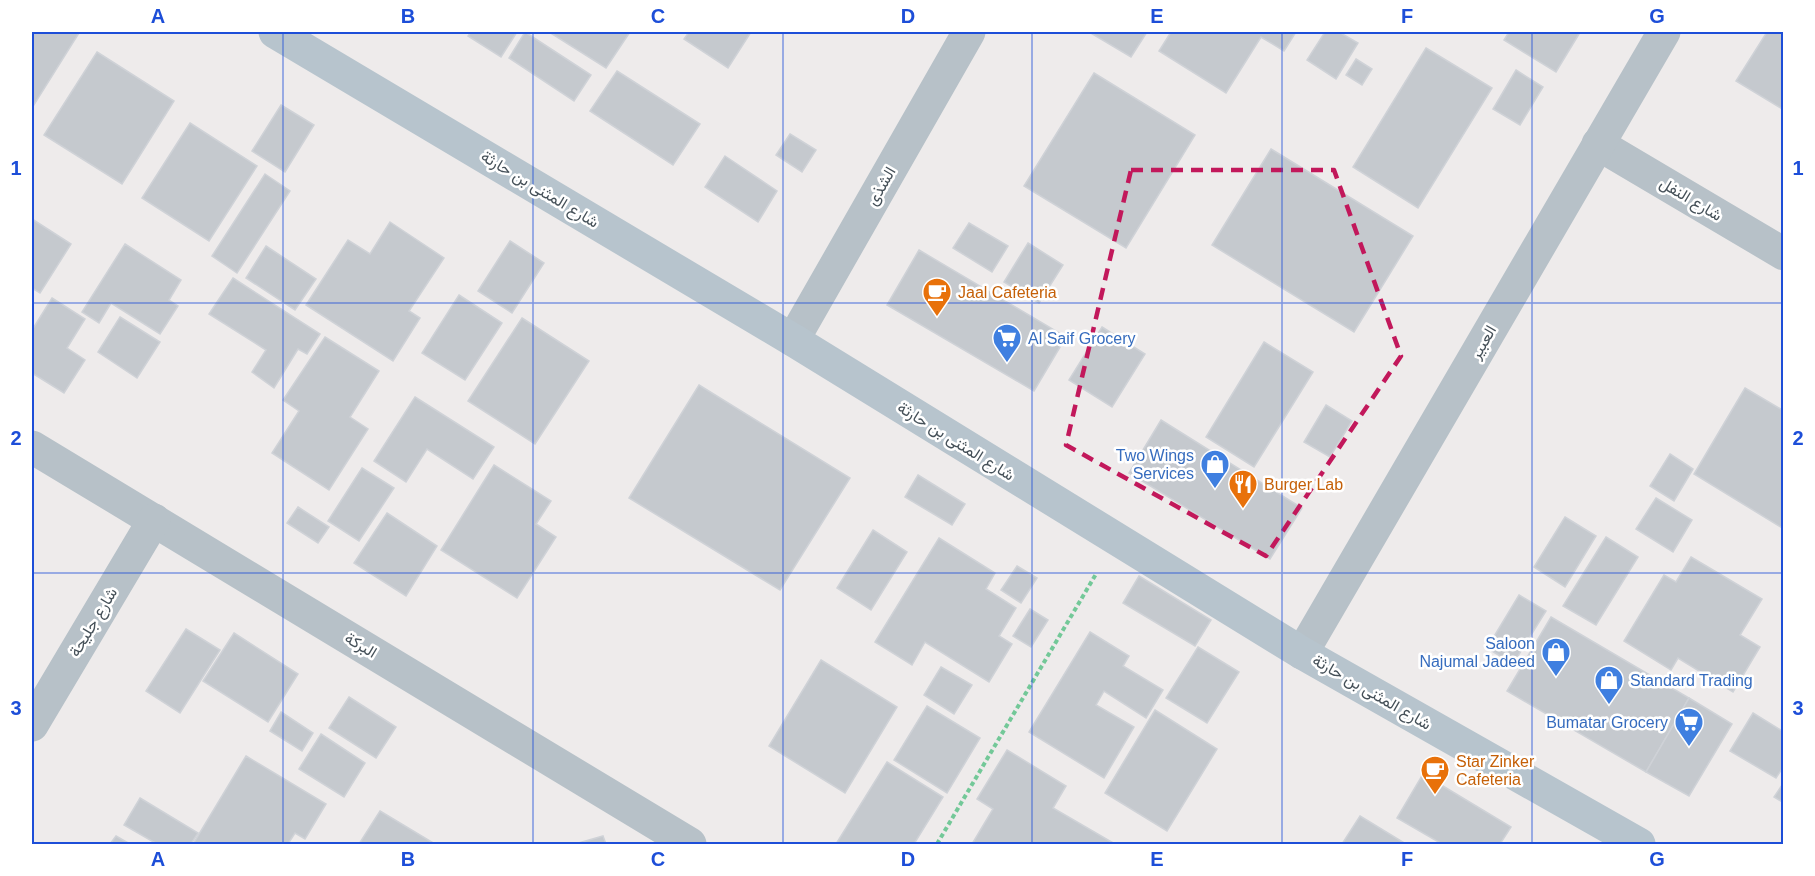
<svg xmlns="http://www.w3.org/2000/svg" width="1815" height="876" font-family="Arial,Vazirmatn,sans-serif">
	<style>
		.building { fill: #c5c9ce; stroke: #cfd2d7; stroke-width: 1.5 }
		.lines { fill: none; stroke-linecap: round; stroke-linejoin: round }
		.path { stroke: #73c898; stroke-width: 4; stroke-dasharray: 4.5 3; stroke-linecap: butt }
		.street { stroke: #b7c1c8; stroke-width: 33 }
		.secondary { stroke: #b7c4cd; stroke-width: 33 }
		.marked { fill: none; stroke: #c2185b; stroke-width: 4.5; stroke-dasharray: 12 8; stroke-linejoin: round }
		.grid { fill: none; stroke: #1d4ed8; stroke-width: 1.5; stroke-opacity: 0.55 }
		.labels { text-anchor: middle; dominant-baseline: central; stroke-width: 5; stroke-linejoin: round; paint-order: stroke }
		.street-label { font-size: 16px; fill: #455058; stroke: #fff }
		.food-label { font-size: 16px; fill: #c56008; stroke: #fff; text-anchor: start }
		.shop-label { font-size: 16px; fill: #366cbe; stroke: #fff; text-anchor: end }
		.neatline { fill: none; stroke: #1d4ed8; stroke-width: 2 }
		.grid-label { font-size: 20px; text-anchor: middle; font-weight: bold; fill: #1d4ed8 }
	</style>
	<rect width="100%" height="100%" fill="#eeebeb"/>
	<g class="building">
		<polygon points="32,32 79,33 32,108"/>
		<polygon points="471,32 517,32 501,57 468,36"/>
		<polygon points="525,32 591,75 574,101 509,58"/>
		<polygon points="549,32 630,32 606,68"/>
		<polygon points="689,32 751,32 728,68 684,39"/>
		<polygon points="1089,32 1147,32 1131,57"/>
		<polygon points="1171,32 1296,32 1284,51 1261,37 1226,93 1159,51"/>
		<polygon points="1325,32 1339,32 1358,43 1336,79 1307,60"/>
		<polygon points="1509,32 1575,32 1579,34 1556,72 1504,40"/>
		<polygon points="1767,32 1784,32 1784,110 1736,81"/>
		<polygon points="1426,48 1492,88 1418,208 1353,167"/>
		<polygon points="97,52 174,101 122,184 44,135"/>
		<polygon points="1356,59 1372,69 1362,85 1346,75"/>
		<polygon points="1516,70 1543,87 1520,125 1493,109"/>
		<polygon points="617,71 700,124 673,165 590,111"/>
		<polygon points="1094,73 1195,135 1126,248 1024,186"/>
		<polygon points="281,105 314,125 285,172 252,151"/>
		<polygon points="190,123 257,166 209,241 142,198"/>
		<polygon points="790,134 816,150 802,172 776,155"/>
		<polygon points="1271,149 1413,236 1354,332 1212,245"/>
		<polygon points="725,156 777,191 758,222 705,187"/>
		<polygon points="265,174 290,191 237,273 212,256"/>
		<polygon points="32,219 71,244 40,293 32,288"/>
		<polygon points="390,222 444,258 409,311 420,318 393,361 306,305 348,240 370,254"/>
		<polygon points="969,223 1008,246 992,272 953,248"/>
		<polygon points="510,241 544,263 512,313 478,291"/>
		<polygon points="1028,243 1063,265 1039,303 1004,282"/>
		<polygon points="125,244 181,280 169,300 178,306 160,334 111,303 99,323 82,312"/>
		<polygon points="266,246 316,279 295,310 246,278"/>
		<polygon points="919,250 1066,337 1034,391 887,305"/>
		<polygon points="233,278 320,334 307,354 298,349 274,388 252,372 266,350 209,314"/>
		<polygon points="459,295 502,323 465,380 422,353"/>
		<polygon points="52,298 85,319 67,348 85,360 64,393 32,373 32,325 34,327"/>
		<polygon points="120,317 160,342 137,378 98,352"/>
		<polygon points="522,318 589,361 535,444 468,401"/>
		<polygon points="1102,327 1145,354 1112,407 1069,380"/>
		<polygon points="325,337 379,371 350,417 368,429 329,490 272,453 299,411 283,400"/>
		<polygon points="1264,342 1313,372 1254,467 1206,437"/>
		<polygon points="699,385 850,478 780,590 629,498"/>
		<polygon points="1745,388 1784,411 1784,529 1694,474"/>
		<polygon points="415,397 494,447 473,479 427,449 406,482 374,461"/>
		<polygon points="1326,405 1352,421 1330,457 1304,442"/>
		<polygon points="1161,420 1302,508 1270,559 1129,473"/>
		<polygon points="1670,454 1693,469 1674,501 1650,486"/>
		<polygon points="494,465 551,501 536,524 556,537 517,598 441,550"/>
		<polygon points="362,468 394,488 359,541 328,521"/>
		<polygon points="918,475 965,504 952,525 905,497"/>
		<polygon points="1656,498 1692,520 1673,552 1636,529"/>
		<polygon points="298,507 329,527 318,543 287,523"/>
		<polygon points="387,513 437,546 406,596 354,563"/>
		<polygon points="1565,517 1596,536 1565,587 1534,567"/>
		<polygon points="873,530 907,552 871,610 837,588"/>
		<polygon points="1606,537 1638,557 1596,625 1563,606"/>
		<polygon points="939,538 995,573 986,589 1016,608 999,636 1012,644 989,682 925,642 912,665 875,642"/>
		<polygon points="1691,557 1762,599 1740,635 1760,647 1733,692 1678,658 1671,670 1624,641 1664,575 1676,582"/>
		<polygon points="1017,566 1037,578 1021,603 1001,590"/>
		<polygon points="1139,576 1211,620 1195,646 1123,603"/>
		<polygon points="1519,595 1546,611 1513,664 1487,648"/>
		<polygon points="1030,609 1048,620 1031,647 1013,636"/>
		<polygon points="1551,617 1689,698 1646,772 1507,691"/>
		<polygon points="186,629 220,650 180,713 146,691"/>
		<polygon points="1090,632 1129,656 1123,666 1163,690 1146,718 1104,691 1096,705 1134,727 1104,778 1029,732"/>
		<polygon points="234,633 298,674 268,722 203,681"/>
		<polygon points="1198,647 1239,672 1207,723 1166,698"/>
		<polygon points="821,660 897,707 845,793 769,746"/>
		<polygon points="941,667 972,685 954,714 924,695"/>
		<polygon points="349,697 396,727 376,758 329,728"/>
		<polygon points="1689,698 1732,724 1689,796 1646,772"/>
		<polygon points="927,706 980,738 947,793 894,760"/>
		<polygon points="1155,710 1217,749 1167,831 1105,793"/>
		<polygon points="281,712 313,733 302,751 270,731"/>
		<polygon points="1753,713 1784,732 1784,766 1776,778 1730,751"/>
		<polygon points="321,734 365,763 344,797 299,769"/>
		<polygon points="1007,750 1066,786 1053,808 1115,844 972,844 993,809 977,799"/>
		<polygon points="246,756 326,804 305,839 295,833 288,844 193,844"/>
		<polygon points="887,762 943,797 914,844 836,844"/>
		<polygon points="1423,774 1511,827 1500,844 1442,844 1397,818"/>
		<polygon points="1784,782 1784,803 1774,797"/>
		<polygon points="140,798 198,833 191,844 157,844 124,825"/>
		<polygon points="380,811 435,844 359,844"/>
		<polygon points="1360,816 1406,844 1342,844"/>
		<polygon points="116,836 130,844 110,844"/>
		<polygon points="603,836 606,844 575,844"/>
	</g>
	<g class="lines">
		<polyline class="path" points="937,844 1096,574"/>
		<g class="street">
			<polyline points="1598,144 1784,254"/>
			<polyline points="793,340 969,32"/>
			<polyline points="32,447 690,844"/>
			<polyline points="1302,653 1664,32"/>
			<polyline points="32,725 154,520"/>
		</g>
		<polyline class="secondary" points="275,32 793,340 1302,653 1639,844"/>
	</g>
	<path class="marked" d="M1131,170H1334L1401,356L1266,556L1066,445Z"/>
	<path class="grid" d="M283,32V844M533,32V844M783,32V844M1032,32V844M1282,32V844M1532,32V844M32,303H1784M32,573H1784"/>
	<defs>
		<g id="cafe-pin" transform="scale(1.5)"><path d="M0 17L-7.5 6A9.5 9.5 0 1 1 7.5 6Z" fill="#e8710a" stroke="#fff"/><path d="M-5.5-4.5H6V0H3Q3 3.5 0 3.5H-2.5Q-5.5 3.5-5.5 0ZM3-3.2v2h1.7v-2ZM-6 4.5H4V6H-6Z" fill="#fff"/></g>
		<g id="supermarket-pin" transform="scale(1.5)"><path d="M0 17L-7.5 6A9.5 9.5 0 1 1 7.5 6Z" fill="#3f7fe0" stroke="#fff"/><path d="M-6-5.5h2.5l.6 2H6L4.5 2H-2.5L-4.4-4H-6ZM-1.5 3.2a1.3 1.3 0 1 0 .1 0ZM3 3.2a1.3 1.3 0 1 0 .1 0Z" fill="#fff"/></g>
		<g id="shop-pin" transform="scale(1.5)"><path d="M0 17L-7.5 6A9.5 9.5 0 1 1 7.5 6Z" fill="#3f7fe0" stroke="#fff"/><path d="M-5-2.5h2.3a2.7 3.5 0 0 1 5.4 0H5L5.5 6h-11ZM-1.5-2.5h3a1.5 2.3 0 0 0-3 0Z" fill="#fff"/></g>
		<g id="restaurant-pin" transform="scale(1.5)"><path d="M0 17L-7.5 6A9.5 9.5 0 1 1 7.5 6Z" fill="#e8710a" stroke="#fff"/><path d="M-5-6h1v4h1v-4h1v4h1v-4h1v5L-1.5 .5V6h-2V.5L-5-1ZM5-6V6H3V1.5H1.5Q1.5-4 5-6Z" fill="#fff"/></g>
	</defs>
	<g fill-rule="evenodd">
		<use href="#cafe-pin" x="937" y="292"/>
		<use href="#supermarket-pin" x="1007" y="338"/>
		<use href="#shop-pin" x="1215" y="464"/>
		<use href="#restaurant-pin" x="1243" y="484"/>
		<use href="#shop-pin" x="1556" y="652"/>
		<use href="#shop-pin" x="1609" y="680"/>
		<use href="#supermarket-pin" x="1689" y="722"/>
		<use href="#cafe-pin" x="1435" y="770"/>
	</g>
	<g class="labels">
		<g class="street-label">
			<text transform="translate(881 186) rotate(-60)">الشذى</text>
			<text transform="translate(540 189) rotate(31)">شارع المثنى بن حارثة</text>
			<text transform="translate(1691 199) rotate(31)">شارع النفل</text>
			<text transform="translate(1483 342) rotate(-60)">العبير</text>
			<text transform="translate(956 441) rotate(32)">شارع المثنى بن حارثة</text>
			<text transform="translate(93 622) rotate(-59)">شارع جليحة</text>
			<text transform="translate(361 645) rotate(31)">البركة</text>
			<text transform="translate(1372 692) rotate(30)">شارع المثنى بن حارثة</text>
		</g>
		<g class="food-label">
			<text x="958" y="292">Jaal Cafeteria</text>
			<text x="1264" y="484">Burger Lab</text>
			<text x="1456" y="761">Star Zinker<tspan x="1456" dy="18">Cafeteria</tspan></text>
		</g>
		<g class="shop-label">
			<text x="1028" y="338" text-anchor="start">Al Saif Grocery</text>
			<text x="1194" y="455">Two Wings<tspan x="1194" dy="18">Services</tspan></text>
			<text x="1535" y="643">Saloon<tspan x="1535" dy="18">Najumal Jadeed</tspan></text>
			<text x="1630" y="680" text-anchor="start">Standard Trading</text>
			<text x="1668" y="722">Bumatar Grocery</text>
		</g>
	</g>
	<rect width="1815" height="876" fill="none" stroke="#ffffff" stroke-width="66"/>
	<rect x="33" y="33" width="1749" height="810" class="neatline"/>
	<g class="grid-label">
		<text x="158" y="23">A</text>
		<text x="408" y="23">B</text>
		<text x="658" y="23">C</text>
		<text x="908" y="23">D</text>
		<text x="1157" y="23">E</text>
		<text x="1407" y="23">F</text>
		<text x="1657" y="23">G</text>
		<text x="16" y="175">1</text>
		<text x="1798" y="175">1</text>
		<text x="16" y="445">2</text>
		<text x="1798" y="445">2</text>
		<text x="16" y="715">3</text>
		<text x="1798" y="715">3</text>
		<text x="158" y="866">A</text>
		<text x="408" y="866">B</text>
		<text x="658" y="866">C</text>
		<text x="908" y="866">D</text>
		<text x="1157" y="866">E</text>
		<text x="1407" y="866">F</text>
		<text x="1657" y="866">G</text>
	</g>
</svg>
